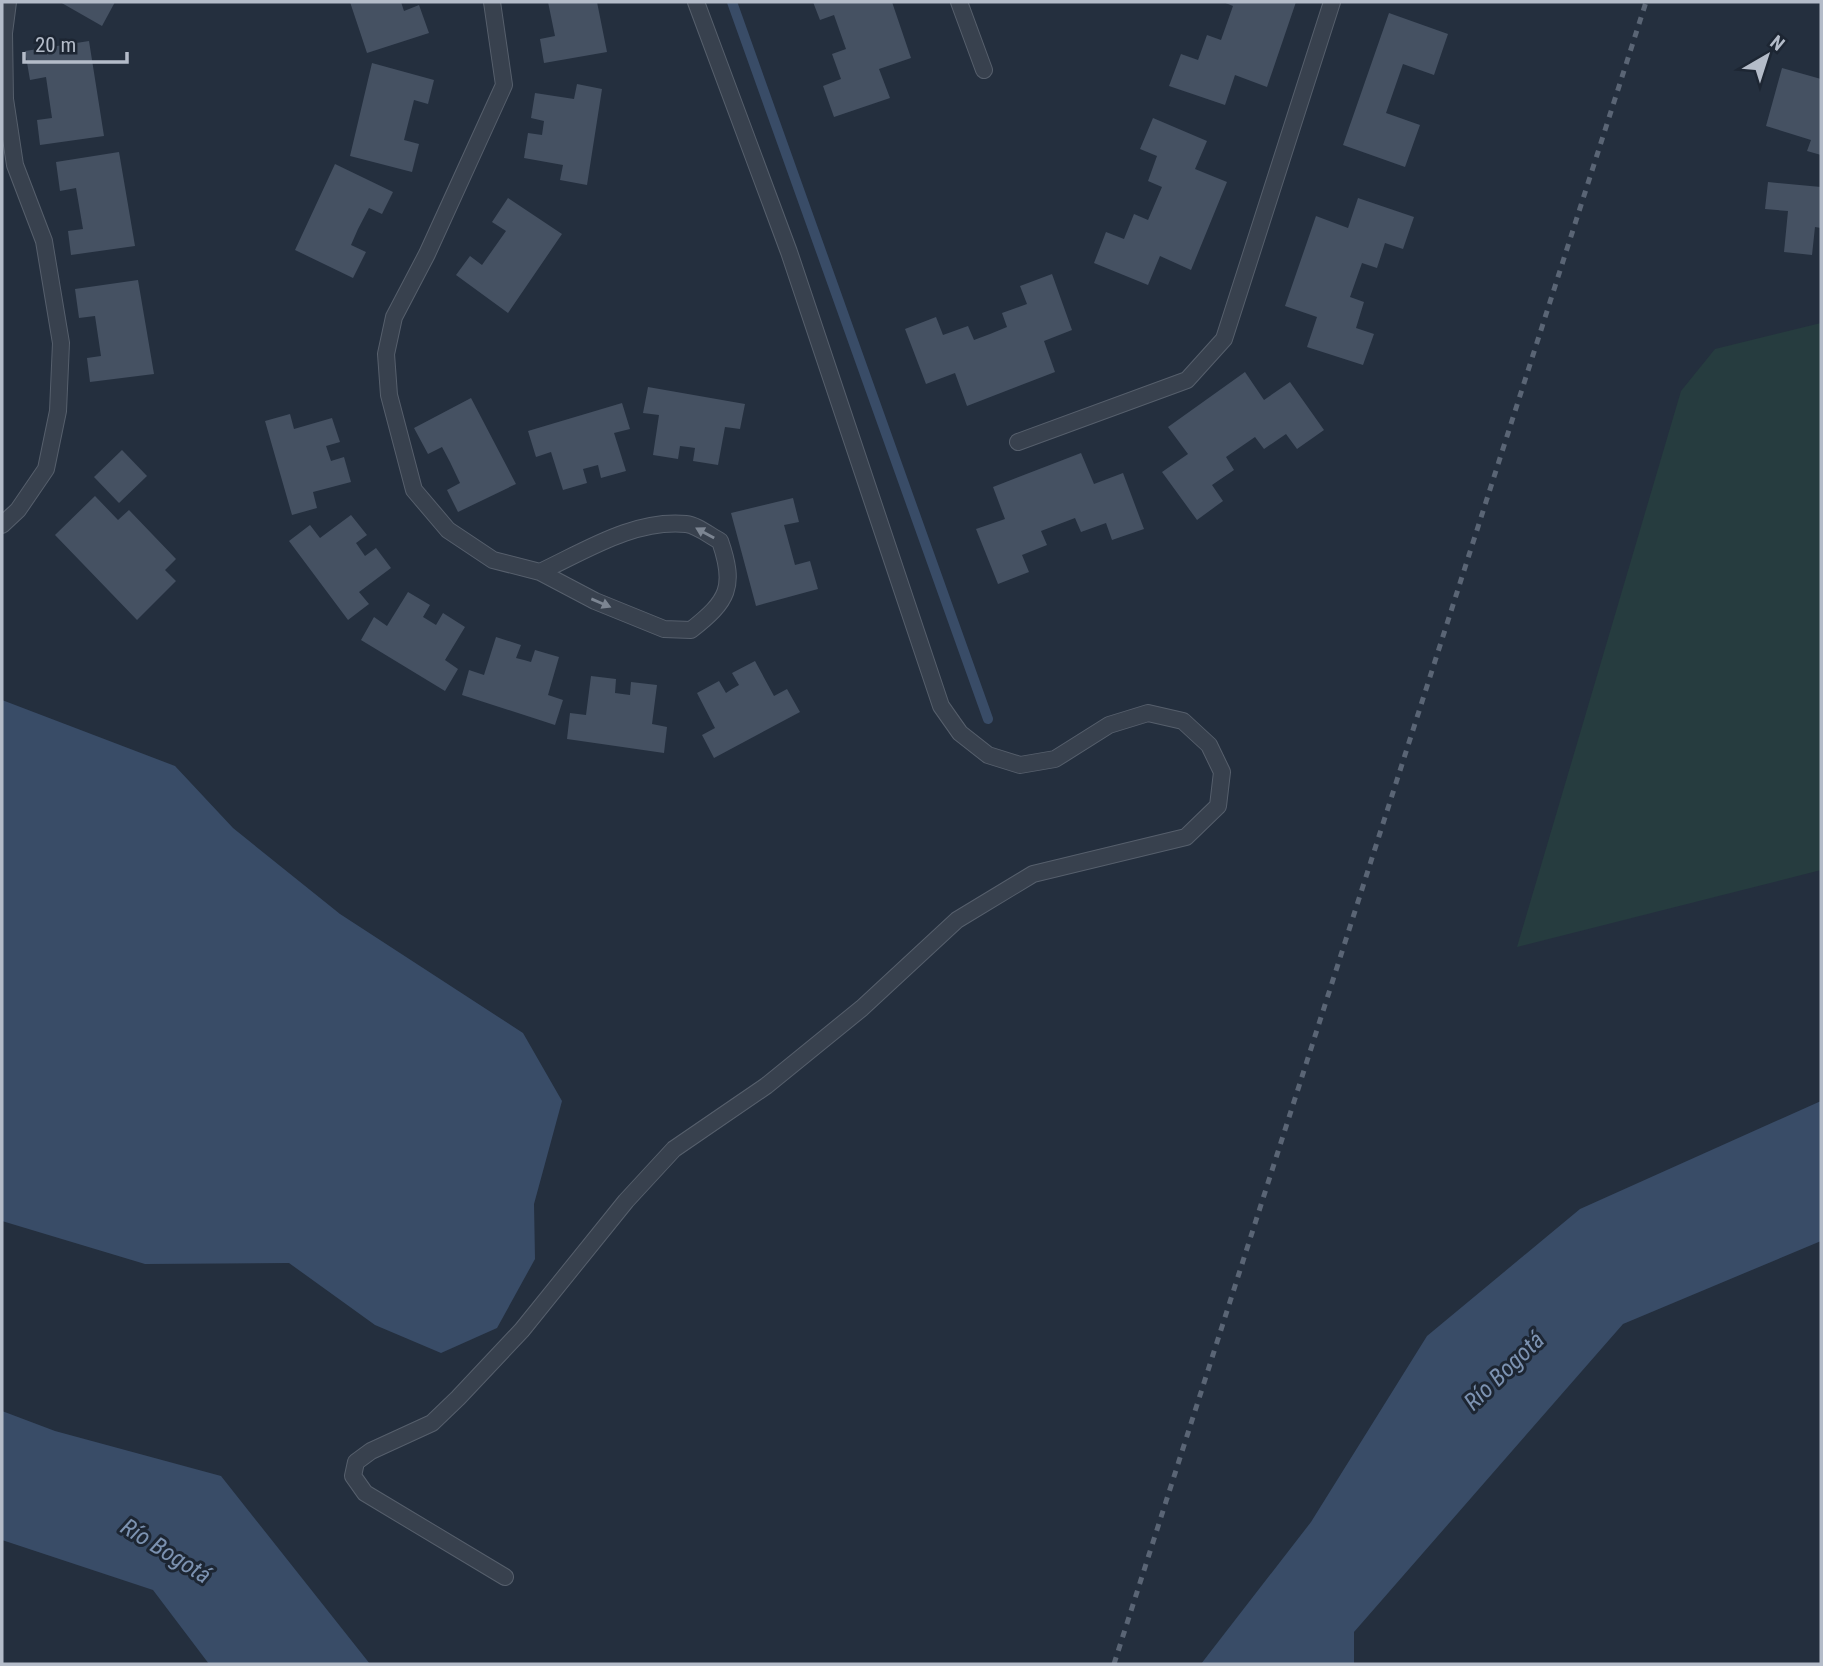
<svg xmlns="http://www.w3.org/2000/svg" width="1823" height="1666" font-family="'Roboto Condensed',sans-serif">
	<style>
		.green { fill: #263c3f }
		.water { fill: #394c67 }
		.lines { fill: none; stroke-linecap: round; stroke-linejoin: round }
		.stream { stroke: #394c67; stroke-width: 10 }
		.building { fill: #455162 }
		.service-casing { stroke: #565f6c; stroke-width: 18 }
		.service { stroke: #38414e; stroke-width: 16 }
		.rail { stroke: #5a6575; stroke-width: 5; stroke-dasharray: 7 7; stroke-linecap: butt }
		.oneway { fill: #7c8592 }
		.labels { text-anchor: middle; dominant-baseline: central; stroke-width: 6; stroke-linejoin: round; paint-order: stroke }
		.water-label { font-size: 24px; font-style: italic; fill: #7c92b1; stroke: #1d2633 }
	</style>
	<rect width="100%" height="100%" fill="#242f3e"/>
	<polygon class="green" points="1821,323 1821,870 1517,947 1681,391 1715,349"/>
	<g class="water">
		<polygon points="2,700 175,766 233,828 340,914 523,1033 562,1101 534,1204 535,1259 497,1328 441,1353 375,1325 289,1263 145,1264 2,1221"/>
		<polygon points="1821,1101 1821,1241 1623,1324 1354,1632 1354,1664 1201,1664 1311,1522 1427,1336 1580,1209"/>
		<polygon points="2,1411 55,1431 221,1476 370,1664 209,1664 153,1590 2,1540"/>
	</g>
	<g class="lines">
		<polyline class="stream" points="732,2 988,719"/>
	</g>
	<g class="building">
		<polygon points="60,2 115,2 102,26"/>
		<polygon points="350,2 401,2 404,11 419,5 429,33 367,53"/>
		<polygon points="548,2 597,2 607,52 544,63 540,39 555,36"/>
		<polygon points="813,2 892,2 911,58 879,69 890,98 834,117 823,86 841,79 832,54 846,49 834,15 820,20"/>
		<polygon points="1223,2 1296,2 1267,87 1235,75 1225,105 1169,86 1181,54 1198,60 1207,35 1221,40 1233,6"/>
		<polygon points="1389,13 1448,34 1434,75 1403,64 1386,113 1420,125 1405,167 1343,145"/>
		<polygon points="89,41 104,136 40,145 37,120 52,118 46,77 30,80 25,51"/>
		<polygon points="372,63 434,80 428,104 414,100 404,140 419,144 412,172 350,156"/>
		<polygon points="1782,68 1821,79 1821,155 1807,151 1811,140 1766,126"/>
		<polygon points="577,84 602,89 587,185 560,180 563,165 524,158 528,133 542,135 544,121 531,118 535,93 574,99"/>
		<polygon points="1153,118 1207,141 1195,169 1227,182 1191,270 1160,256 1148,285 1094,263 1106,232 1124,239 1134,214 1148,220 1162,187 1148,181 1157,156 1140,149"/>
		<polygon points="119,152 135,246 71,255 68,231 83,229 76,188 60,191 56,162"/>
		<polygon points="335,164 393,192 382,214 369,208 358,229 351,245 366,252 353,278 295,250"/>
		<polygon points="1768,182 1821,187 1821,228 1815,227 1812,255 1784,252 1788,211 1765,209"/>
		<polygon points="508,198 562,234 508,313 456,275 470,256 482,265 506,231 492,222"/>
		<polygon points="1358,198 1414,217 1403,249 1385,243 1377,268 1362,263 1350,297 1364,302 1356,328 1374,334 1363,365 1307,347 1317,317 1285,306 1316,216 1348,228"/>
		<polygon points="1052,274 1072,330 1044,341 1055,372 967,406 955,373 926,384 905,329 936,317 943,335 968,326 974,340 990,334 1007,327 1002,313 1027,304 1020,286"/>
		<polygon points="138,280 154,374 90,382 87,358 101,356 95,316 79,318 75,289"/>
		<polygon points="1245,372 1264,400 1290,382 1324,430 1297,449 1286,434 1264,449 1255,437 1226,457 1234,470 1212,485 1223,501 1197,520 1162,472 1188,454 1168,427"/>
		<polygon points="648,387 745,404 740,429 725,427 718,465 693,461 695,448 688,447 680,446 678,459 653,455 659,415 643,413"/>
		<polygon points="471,398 516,484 458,512 447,490 460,483 450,462 442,447 428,454 414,428"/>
		<polygon points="622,403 630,429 614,433 626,471 601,478 598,465 583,469 587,483 563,490 551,452 536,457 528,431"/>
		<polygon points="290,414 294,429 332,418 340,442 326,446 331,461 344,457 351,482 313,492 317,508 292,515 265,421"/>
		<polygon points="122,450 147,476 119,503 94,477"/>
		<polygon points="1081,453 1094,484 1123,473 1144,529 1112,540 1106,523 1081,532 1075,518 1041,531 1047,545 1022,555 1029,572 998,584 976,529 1005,519 993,487"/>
		<polygon points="95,496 118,520 129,510 176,559 165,570 176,581 137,620 55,535"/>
		<polygon points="793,498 799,522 784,525 795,565 810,561 818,589 756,606 731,513"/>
		<polygon points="351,515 367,535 356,543 365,556 376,548 391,568 359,592 369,604 348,620 289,541 310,525 320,538"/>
		<polygon points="408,592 430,605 423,617 436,625 443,613 465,627 445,660 458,669 445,691 361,640 374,617 387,626"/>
		<polygon points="496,637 521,645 516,658 524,660 531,662 535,650 559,657 548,695 563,700 555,725 462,695 469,670 484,675"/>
		<polygon points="755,661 774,696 787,689 800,712 714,758 702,735 715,728 697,693 719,681 726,693 732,689 739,685 732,673"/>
		<polygon points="591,676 616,679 615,693 630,695 631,682 657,685 652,724 667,727 664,753 567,739 570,713 586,715"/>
	</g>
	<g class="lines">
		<g class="service-casing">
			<g id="service">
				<path d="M492,2L504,85L427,254L394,317L386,354L389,395L414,490L448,530L493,560L540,572L595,601L664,629L691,630C728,601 736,587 720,541C710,536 697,525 686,524C634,519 585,551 540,572"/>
				<polyline points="959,2 984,70"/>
				<polyline points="1018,442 1187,380 1224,339 1332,2"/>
				<polyline points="2,525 18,510 46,469 58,411 61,343 44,241 15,165 5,99 4,33 8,2"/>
				<polyline points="505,1577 365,1493 353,1476 356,1462 371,1451 432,1423 458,1398 522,1330 626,1201 674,1149 766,1086 862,1008 957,920 1033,874 1186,837 1218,806 1222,772 1209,745 1183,721 1148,713 1109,725 1055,759 1020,765 988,755 960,733 941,706 789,252 696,2"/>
			</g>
		</g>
		<use href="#service" class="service"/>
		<polyline class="rail" points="1114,1664 1646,2"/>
	</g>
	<defs><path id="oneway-solid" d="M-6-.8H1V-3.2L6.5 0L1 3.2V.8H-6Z" transform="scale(1.75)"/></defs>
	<g class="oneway">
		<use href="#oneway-solid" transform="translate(705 533) rotate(-151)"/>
		<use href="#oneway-solid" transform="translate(601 603) rotate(23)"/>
	</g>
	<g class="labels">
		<g class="water-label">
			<text transform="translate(1504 1371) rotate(-44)">Río Bogotá</text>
			<text transform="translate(166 1551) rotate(32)">Río Bogotá</text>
		</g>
	</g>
	<rect width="1823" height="1666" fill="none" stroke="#b4bcc9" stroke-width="7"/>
	<g transform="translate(1767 56) rotate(39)" stroke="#1d2633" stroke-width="5" paint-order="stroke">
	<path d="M0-5L12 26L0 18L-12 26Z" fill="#b4bcc9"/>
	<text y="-10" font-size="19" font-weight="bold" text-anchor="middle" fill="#b4bcc9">N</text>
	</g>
	<path d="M24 52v10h103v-10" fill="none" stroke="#b4bcc9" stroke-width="3.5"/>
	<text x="35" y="52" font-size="21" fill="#b4bcc9" stroke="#1d2633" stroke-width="5" paint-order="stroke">20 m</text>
</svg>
